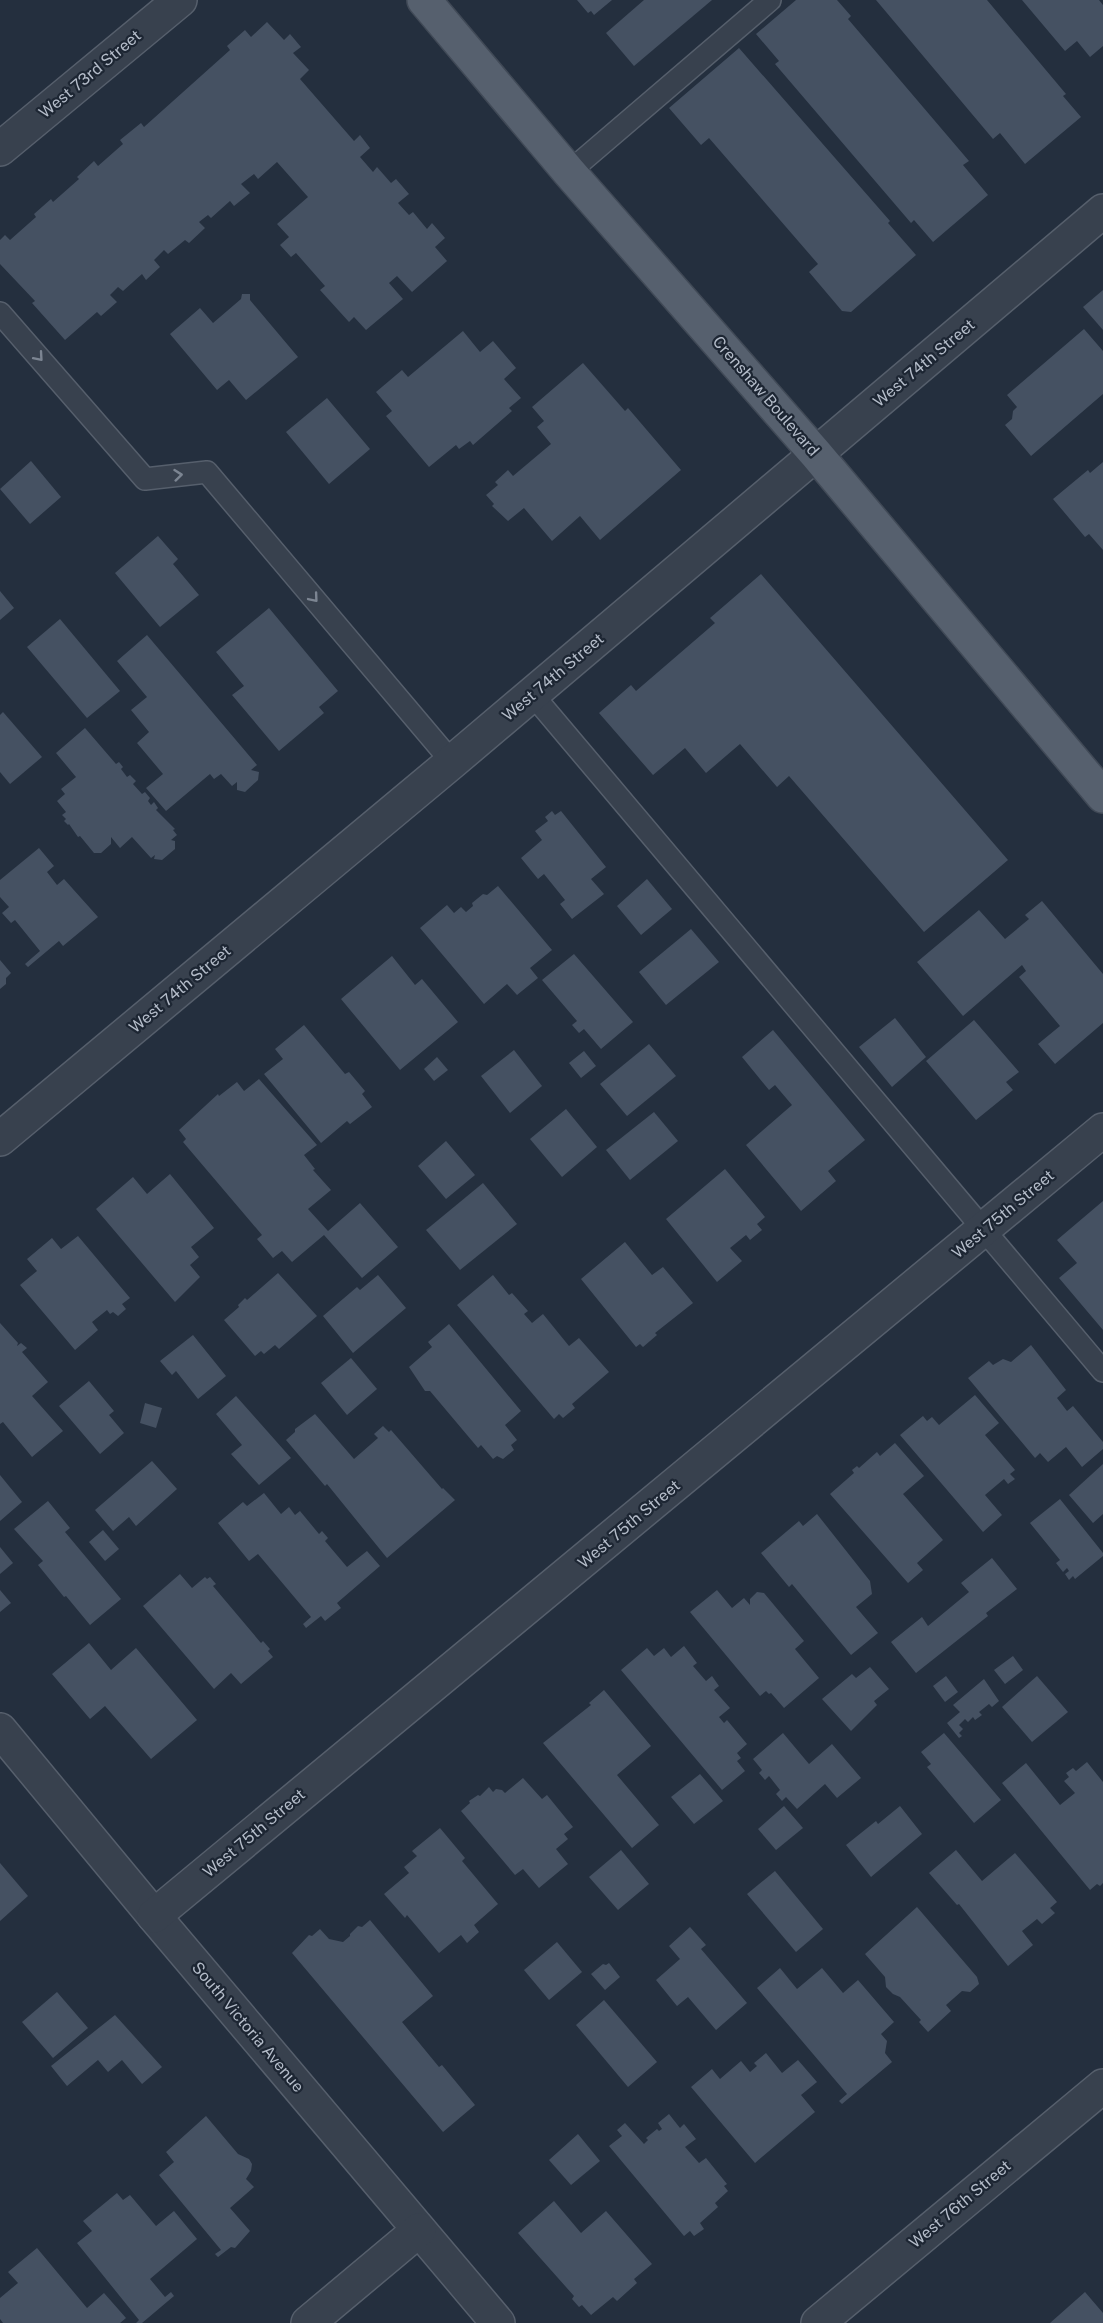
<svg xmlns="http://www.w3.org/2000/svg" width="1103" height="2323" font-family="'Public Sans',sans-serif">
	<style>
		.building { fill: #455162 }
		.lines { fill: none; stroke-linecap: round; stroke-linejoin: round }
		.lane-casing { stroke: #565f6c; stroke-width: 24 }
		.street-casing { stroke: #565f6c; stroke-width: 36 }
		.primary-casing { stroke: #414a57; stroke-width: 36 }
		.lane { stroke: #38414e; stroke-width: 21 }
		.street { stroke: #38414e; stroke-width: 33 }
		.primary { stroke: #56606e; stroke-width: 33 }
		.oneway { stroke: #7c8592 }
		.labels { text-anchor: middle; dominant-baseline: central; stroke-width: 4.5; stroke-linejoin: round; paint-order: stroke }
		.street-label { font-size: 16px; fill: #b4bcc9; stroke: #1d2633 }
	</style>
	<rect width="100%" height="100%" fill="#242f3e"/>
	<g class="building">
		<polygon points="577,0 612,0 594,15 591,11 588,13"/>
		<polygon points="644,0 712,0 634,66 606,33"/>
		<polygon points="796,0 837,0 851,16 848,19 969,161 963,165 988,195 933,242 914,220 911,223 775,64 779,61 756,34"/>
		<polygon points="876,0 987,0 1066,94 1063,96 1081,117 1025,164 1000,133 993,139"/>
		<polygon points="1022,0 1099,0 1103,5 1103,46 1090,57 1077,41 1065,51"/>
		<polygon points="267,22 284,40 290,34 301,47 293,53 309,70 300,79 354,141 360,135 370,148 360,157 373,172 377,167 391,183 396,179 409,194 398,203 409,215 413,212 427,229 432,223 445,238 435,247 447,261 412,292 397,276 389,283 403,299 366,330 354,317 349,322 320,290 325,286 296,253 291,257 280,245 289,237 277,224 308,197 277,162 258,179 254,174 241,184 250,193 234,206 230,201 211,218 208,215 199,222 205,228 189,243 185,240 168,254 164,250 154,260 160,267 146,280 142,274 123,291 118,287 110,295 117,302 101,316 97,312 65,340 32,303 35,301 0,264 0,240 5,235 10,240 36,217 34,214 51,199 53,202 79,179 77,177 94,161 98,166 123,144 120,140 141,123 144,127 230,50 227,46 245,30 251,37"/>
		<polygon points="739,48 890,221 888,223 916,255 851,312 842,311 809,272 818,264 709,138 701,145 669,108"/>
		<polygon points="1103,290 1103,330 1083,307"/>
		<polygon points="242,294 250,294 250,300 298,357 246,400 229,380 217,390 170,334 200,308 213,323 241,299"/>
		<polygon points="1084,329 1103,351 1103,394 1031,456 1005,425 1012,419 1013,411 1017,407 1007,395"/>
		<polygon points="463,331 480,352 493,341 516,368 504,379 521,398 509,408 512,411 473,445 470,441 459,449 456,445 429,467 386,416 392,411 376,392 402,370 408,377"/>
		<polygon points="583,363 625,411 628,408 681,470 600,540 580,516 552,541 524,508 508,521 492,506 494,504 486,495 498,485 495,482 508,470 513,476 551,444 537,427 544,421 532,407"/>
		<polygon points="327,398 370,449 329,484 286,432"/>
		<polygon points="31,461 61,497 30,524 0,489"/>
		<polygon points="1103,462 1103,550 1089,534 1085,537 1053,499 1088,470 1090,473"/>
		<polygon points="158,536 178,559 173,564 199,595 160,627 115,573"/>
		<polygon points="761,574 1008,860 924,932 789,776 777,787 740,744 706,773 685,748 653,775 599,713 631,685 636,691 715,623 710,618"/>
		<polygon points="0,591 14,608 0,620"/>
		<polygon points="269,608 338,691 319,707 324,713 279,751 232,695 244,686 216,652"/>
		<polygon points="60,619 120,691 87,718 27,647"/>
		<polygon points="147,635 257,765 251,770 259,772 258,780 245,792 237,790 237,782 232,786 221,774 214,779 210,774 166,811 146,788 163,774 137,743 149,732 131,710 147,697 117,661"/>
		<polygon points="3,712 42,757 10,784 0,772 0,715"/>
		<polygon points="85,728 116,764 119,762 123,767 121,769 127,777 130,775 136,781 133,784 142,794 145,792 150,798 148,801 151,805 154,802 158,808 156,810 175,829 173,830 177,835 171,840 175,841 175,849 162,860 154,859 155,855 151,858 132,837 120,848 111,837 111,844 101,853 94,853 80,836 78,837 69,824 68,825 64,821 66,819 62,815 66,812 57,801 65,794 61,789 76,777 56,753"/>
		<polygon points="552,811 555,815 561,811 606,867 591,879 604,894 572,919 560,904 565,900 544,874 538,879 521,858 542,840 535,831 548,821 545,817"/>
		<polygon points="39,848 54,866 47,872 57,885 64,879 98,917 63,946 59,941 28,967 25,964 40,951 15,920 11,923 2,913 9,907 0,897 0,880"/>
		<polygon points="647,879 672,909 641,935 617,906"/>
		<polygon points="498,886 552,950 530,968 538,978 517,995 507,984 484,1004 420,928 447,905 454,913 461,907 466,912 473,906 472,903 483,894 487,895"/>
		<polygon points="1042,901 1103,974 1103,1023 1055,1064 1038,1044 1060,1026 1019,977 1026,971 1022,965 963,1016 917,962 979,910 1005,939 1029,919 1025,915"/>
		<polygon points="691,929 719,962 666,1005 639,972"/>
		<polygon points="574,954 633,1022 601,1049 584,1029 579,1033 572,1025 577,1021 542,980"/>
		<polygon points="392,956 415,985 422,979 458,1022 400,1070 341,999"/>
		<polygon points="0,960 11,973 6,978 6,984 0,989"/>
		<polygon points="895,1018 926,1057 892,1087 859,1047"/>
		<polygon points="974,1020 1019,1072 1006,1082 1013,1090 976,1120 926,1061"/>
		<polygon points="304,1025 345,1074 349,1072 365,1091 362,1094 372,1107 350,1124 347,1121 321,1143 264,1074 283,1059 275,1049"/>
		<polygon points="773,1030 865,1140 828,1171 836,1181 801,1211 746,1145 792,1105 775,1085 769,1090 742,1057"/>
		<polygon points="649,1044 676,1076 627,1116 600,1084"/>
		<polygon points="514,1050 542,1086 510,1113 481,1076"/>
		<polygon points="584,1051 596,1066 581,1078 569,1063"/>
		<polygon points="437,1057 448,1070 434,1081 424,1069"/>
		<polygon points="259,1079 317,1145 304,1155 315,1169 313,1170 331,1190 308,1209 328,1231 360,1203 398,1247 362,1278 324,1235 292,1262 282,1251 273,1258 257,1239 262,1235 183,1142 186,1139 179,1130 218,1094 219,1096 237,1082 244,1091"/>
		<polygon points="566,1109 597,1147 562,1177 530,1139"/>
		<polygon points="654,1112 678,1141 630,1180 606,1150"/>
		<polygon points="446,1141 475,1175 446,1199 418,1166"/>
		<polygon points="725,1169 765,1217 757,1224 762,1230 750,1240 746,1235 730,1248 742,1261 717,1282 666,1219"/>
		<polygon points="170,1174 214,1228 191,1247 199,1257 190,1265 200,1277 175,1302 96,1209 133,1177 147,1194"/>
		<polygon points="483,1183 517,1224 460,1270 426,1230"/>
		<polygon points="1103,1201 1103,1330 1059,1278 1077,1263 1057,1240"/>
		<polygon points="78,1236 130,1298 122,1304 126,1309 118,1316 113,1312 110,1314 107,1310 92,1322 98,1330 75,1350 20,1285 37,1271 27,1259 52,1238 61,1249"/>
		<polygon points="625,1242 652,1275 663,1267 693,1303 655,1333 657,1335 643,1347 640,1344 636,1347 581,1279"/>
		<polygon points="278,1273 317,1316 279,1349 275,1345 264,1354 261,1351 255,1356 224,1320 239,1307 238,1305 245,1298 247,1300"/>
		<polygon points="378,1275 406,1308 353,1353 323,1316 357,1287 360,1290"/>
		<polygon points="493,1275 509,1295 512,1293 528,1311 524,1314 532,1323 543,1314 569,1346 579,1338 609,1372 572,1404 575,1408 563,1418 559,1414 554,1419 457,1305"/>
		<polygon points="0,1323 18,1343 17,1346 21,1343 27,1348 22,1352 48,1382 32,1396 63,1431 32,1457 3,1422 0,1424"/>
		<polygon points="449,1324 521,1411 505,1425 517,1440 511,1445 514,1450 503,1459 497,1456 493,1459 481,1445 478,1448 430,1391 425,1391 409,1367 432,1347 428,1342"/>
		<polygon points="193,1335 226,1376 198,1399 176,1371 172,1375 160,1361"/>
		<polygon points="1031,1345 1066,1390 1057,1398 1067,1411 1073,1406 1103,1442 1103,1449 1082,1467 1066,1447 1048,1462 1040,1453 1035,1458 968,1378 989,1361 993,1365 1003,1359 1011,1362"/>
		<polygon points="351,1358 377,1389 347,1415 321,1383"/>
		<polygon points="89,1381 114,1411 109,1415 124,1433 100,1454 59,1406"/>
		<polygon points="975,1395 999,1423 985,1435 1015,1470 1010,1474 1015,1479 1008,1484 1004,1479 985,1495 1002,1515 983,1532 900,1435 923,1416 927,1421 932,1417 939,1425"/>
		<polygon points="236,1396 291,1458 259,1485 231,1454 242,1445 216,1414"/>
		<polygon points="145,1403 162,1408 156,1428 140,1423"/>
		<polygon points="315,1414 354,1459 378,1438 374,1434 383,1426 389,1432 391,1430 442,1489 443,1488 455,1500 387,1558 327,1484 325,1486 286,1440 295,1432 295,1429"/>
		<polygon points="895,1443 924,1476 903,1494 943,1540 917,1563 923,1570 908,1583 830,1494 854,1473 852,1470 857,1466 859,1468 877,1452 880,1456"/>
		<polygon points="152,1461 177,1489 136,1526 129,1517 113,1531 95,1510"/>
		<polygon points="1103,1464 1103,1514 1093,1523 1069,1495"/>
		<polygon points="0,1475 22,1502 0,1521"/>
		<polygon points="264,1493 281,1514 289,1507 295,1515 300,1511 319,1534 322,1531 328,1538 325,1541 347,1567 367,1551 380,1566 337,1603 341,1608 325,1621 321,1616 306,1628 303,1624 311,1617 258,1554 249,1561 218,1523 243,1502 247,1506"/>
		<polygon points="1060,1499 1103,1553 1103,1556 1075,1579 1073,1576 1069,1580 1065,1574 1069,1571 1067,1568 1063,1572 1056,1563 1060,1560 1030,1523"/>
		<polygon points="48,1501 70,1528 65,1532 121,1599 90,1625 66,1596 64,1597 38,1565 43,1561 14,1529"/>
		<polygon points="817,1514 870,1581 872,1594 856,1607 878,1633 851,1655 792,1584 789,1587 761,1553 799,1521 803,1526"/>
		<polygon points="103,1530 119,1549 105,1561 89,1542"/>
		<polygon points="0,1547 13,1563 0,1574"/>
		<polygon points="992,1558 1017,1589 986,1613 988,1616 916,1673 891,1642 922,1617 928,1626 969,1592 961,1583"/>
		<polygon points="180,1574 192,1588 205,1577 207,1579 210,1577 216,1584 213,1586 261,1643 263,1641 270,1649 268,1651 273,1657 241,1684 231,1673 214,1689 143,1606"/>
		<polygon points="0,1590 11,1603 0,1612"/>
		<polygon points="717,1590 732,1608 744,1598 750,1605 750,1599 757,1592 764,1593 804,1641 795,1649 819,1678 784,1708 771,1693 769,1694 766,1691 760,1696 690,1612"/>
		<polygon points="89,1643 111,1670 136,1648 197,1720 151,1759 105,1706 90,1719 52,1674"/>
		<polygon points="684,1646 697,1663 693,1666 706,1681 712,1676 719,1686 714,1690 730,1708 719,1717 724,1723 727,1720 747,1744 737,1753 741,1758 737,1761 745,1771 722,1790 621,1670 647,1648 654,1656 664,1648 671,1657"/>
		<polygon points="1013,1656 1023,1670 1005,1684 994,1670"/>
		<polygon points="870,1667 889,1689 874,1701 877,1705 851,1731 822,1699 852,1674 856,1678"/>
		<polygon points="946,1676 958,1692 945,1702 933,1686"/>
		<polygon points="1037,1676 1068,1712 1032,1742 1002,1707"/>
		<polygon points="984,1679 999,1701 992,1707 989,1704 979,1712 982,1715 975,1720 973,1717 968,1722 965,1719 959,1725 963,1729 959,1733 962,1736 959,1738 947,1723 960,1712 953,1705"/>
		<polygon points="604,1690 651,1746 617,1775 659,1825 632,1848 543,1743 591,1705 589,1703"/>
		<polygon points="783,1733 809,1764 832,1744 861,1778 837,1798 825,1784 797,1809 786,1797 782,1801 776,1794 780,1790 769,1776 765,1780 759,1773 762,1770 753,1759"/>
		<polygon points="944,1733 1001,1800 974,1823 927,1767 931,1764 921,1752"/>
		<polygon points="1087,1762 1103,1782 1103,1883 1100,1886 1097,1884 1090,1890 1002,1783 1026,1763 1060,1805 1075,1793 1064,1781 1069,1777 1066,1773 1073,1768 1076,1771"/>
		<polygon points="700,1774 723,1801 694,1824 671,1797"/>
		<polygon points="523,1778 542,1799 547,1795 573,1827 564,1834 568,1839 556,1849 568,1864 539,1888 523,1869 515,1875 461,1811 470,1803 469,1801 478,1795 480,1796 489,1787 493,1792 496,1789 502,1790 505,1793"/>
		<polygon points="784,1806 803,1828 776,1850 758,1829"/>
		<polygon points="900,1806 922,1834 871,1877 846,1845 876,1821 878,1824"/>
		<polygon points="440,1828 465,1858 462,1861 498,1904 474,1925 479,1932 467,1943 461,1935 439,1953 407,1915 405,1918 384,1894 409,1873 404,1867 417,1856 412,1851"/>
		<polygon points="621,1850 649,1884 618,1910 589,1877"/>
		<polygon points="956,1850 982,1881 1015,1853 1057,1902 1050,1908 1055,1913 1042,1924 1037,1919 1022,1931 1033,1945 1008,1966 959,1904 957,1905 929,1873"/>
		<polygon points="0,1863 28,1896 0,1921"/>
		<polygon points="775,1871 823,1929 796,1952 747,1894"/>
		<polygon points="917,1907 977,1977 979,1984 970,1992 962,1991 946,2005 951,2011 928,2032 919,2022 921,2020 900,1997 893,1994 886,1987 885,1977 865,1954"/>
		<polygon points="370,1920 433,1996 402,2022 439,2067 442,2065 475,2105 443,2132 292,1953 309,1935 312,1936 320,1929 329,1939 343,1942 350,1936 350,1934 358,1926 362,1927"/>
		<polygon points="690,1927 706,1945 701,1949 747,2003 716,2030 688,1997 677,2006 656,1980 680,1959 669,1946"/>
		<polygon points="557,1942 582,1972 549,2000 524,1970"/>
		<polygon points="609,1963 620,1977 605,1990 591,1974 603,1964 606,1965"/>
		<polygon points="780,1968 797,1989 822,1968 843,1993 858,1980 894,2022 881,2034 887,2041 885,2053 892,2062 842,2104 839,2101 847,2094 757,1988"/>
		<polygon points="57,1992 88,2028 53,2058 22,2022"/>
		<polygon points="604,2000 657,2062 628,2087 576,2025"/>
		<polygon points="115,2015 162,2067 142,2084 122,2060 108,2072 98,2060 67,2086 51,2066"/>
		<polygon points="766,2053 782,2073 798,2060 817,2082 801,2095 815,2112 755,2163 691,2087 712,2069 720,2079 741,2061 750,2072 757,2066 754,2063"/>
		<polygon points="669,2114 680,2128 684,2124 696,2139 685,2147 699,2163 706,2158 727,2184 724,2186 728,2191 715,2203 718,2207 700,2223 704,2229 694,2236 690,2231 684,2236 609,2146 622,2136 617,2130 625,2123 644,2144 648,2140 646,2138 657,2129 659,2131 662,2129 658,2123"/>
		<polygon points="206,2116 238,2154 249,2159 252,2164 251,2171 246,2179 254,2187 230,2208 250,2231 235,2248 231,2247 218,2257 215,2254 221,2250 159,2175 174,2162 166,2152"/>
		<polygon points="578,2134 600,2161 571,2185 549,2160"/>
		<polygon points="117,2193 123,2200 130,2195 156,2226 174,2211 197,2239 150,2279 165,2297 171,2292 174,2296 142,2323 136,2323 139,2320 77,2243 92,2231 83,2221"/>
		<polygon points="554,2201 581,2233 606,2211 652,2264 634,2279 637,2283 617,2301 613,2297 591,2315 582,2305 579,2307 572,2299 574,2296 518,2233"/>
		<polygon points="37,2248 87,2308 104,2293 126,2318 120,2323 3,2323 0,2319 0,2298 18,2283 8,2272"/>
		<polygon points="1085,2292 1103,2313 1103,2323 1050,2323"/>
	</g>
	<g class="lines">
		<g class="lane-casing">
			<g id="lane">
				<polyline points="569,172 770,0"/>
				<polyline points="0,313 145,479 207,472 452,762"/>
				<polyline points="532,694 1103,1371"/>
			</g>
		</g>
		<g class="street-casing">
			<g id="street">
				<polyline points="0,149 180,0"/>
				<polyline points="0,1139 452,762 1103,211"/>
				<polyline points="0,1730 154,1916 498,2323"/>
				<polyline points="154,1916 1103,1130"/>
				<polyline points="308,2323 419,2230"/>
				<polyline points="818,2323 1103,2086"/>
			</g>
		</g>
		<g class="primary-casing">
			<polyline id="primary" points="424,0 569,172 816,454 1103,796"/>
		</g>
		<use href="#lane" class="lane"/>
		<use href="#street" class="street"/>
		<use href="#primary" class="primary"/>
	</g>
	<defs><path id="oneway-chevron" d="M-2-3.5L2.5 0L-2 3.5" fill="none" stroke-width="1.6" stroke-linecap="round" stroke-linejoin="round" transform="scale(1.5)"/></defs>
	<g class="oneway">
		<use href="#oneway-chevron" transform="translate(39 357) rotate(49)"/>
		<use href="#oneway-chevron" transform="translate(178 475) rotate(-6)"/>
		<use href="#oneway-chevron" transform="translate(314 598) rotate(50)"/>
	</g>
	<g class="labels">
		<g class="street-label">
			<text transform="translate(90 74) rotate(-40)">West 73rd Street</text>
			<text transform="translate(924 363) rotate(-40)">West 74th Street</text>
			<text transform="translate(766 396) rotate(49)">Crenshaw Boulevard</text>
			<text transform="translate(553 677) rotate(-40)">West 74th Street</text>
			<text transform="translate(180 989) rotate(-40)">West 74th Street</text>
			<text transform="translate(1003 1214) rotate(-40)">West 75th Street</text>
			<text transform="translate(629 1524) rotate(-40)">West 75th Street</text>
			<text transform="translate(254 1833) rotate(-40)">West 75th Street</text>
			<text transform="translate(248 2027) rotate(50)">South Victoria Avenue</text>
			<text transform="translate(960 2204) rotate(-40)">West 76th Street</text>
		</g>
	</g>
</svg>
